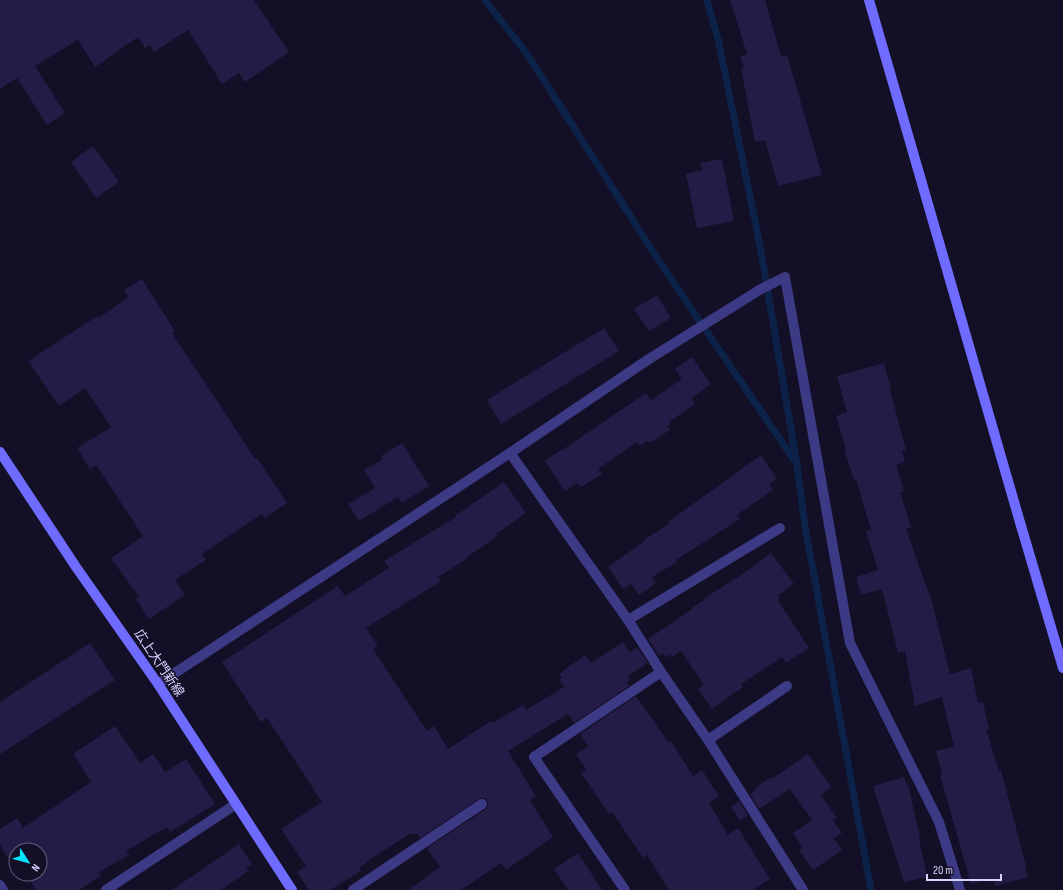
<svg xmlns="http://www.w3.org/2000/svg" width="1063" height="890" font-family="'Sofia Sans Condensed','Noto Sans JP',sans-serif">
	<style>
		.lines { fill: none; stroke-linecap: round; stroke-linejoin: round }
		.stream { stroke: #0c2248; stroke-width: 7 }
		.building { fill: #241b47 }
		.lane { stroke: #3d3a85; stroke-width: 10 }
		.street { stroke: #3d3a85; stroke-width: 10 }
		.secondary { stroke: #6f6bff; stroke-width: 10 }
		.labels { text-anchor: middle; dominant-baseline: central; stroke-width: 3; stroke-linejoin: round; paint-order: stroke }
		.street-label { font-size: 13px; fill: #d9d4ff; stroke: #130f26 }
	</style>
	<rect width="100%" height="100%" fill="#130f26"/>
	<g class="lines">
		<g class="stream">
			<polyline points="485,0 527,54 659,261 796,463"/>
			<polyline points="707,0 718,39 760,245 797,465 805,526 871,890"/>
		</g>
	</g>
	<g class="building">
		<polygon points="0,0 254,0 289,52 245,82 239,73 222,84 188,30 154,52 150,45 145,48 138,37 95,67 78,40 35,66 65,113 47,125 17,78 0,89"/>
		<polygon points="730,0 765,0 781,56 787,55 822,175 778,186 765,140 755,142 741,68 744,67 740,57 747,54"/>
		<polygon points="93,146 119,182 96,198 71,162"/>
		<polygon points="722,159 734,221 697,228 686,174 702,170 700,163"/>
		<polygon points="142,279 175,331 172,333 220,405 255,459 257,458 287,503 265,518 262,514 202,554 206,560 175,580 185,595 149,619 136,599 139,597 111,558 143,536 96,465 90,469 77,448 111,427 85,388 59,406 28,361 97,316 98,318 129,297 124,290"/>
		<polygon points="657,295 671,318 649,331 634,309"/>
		<polygon points="604,328 619,351 501,424 487,400"/>
		<polygon points="692,357 711,384 692,398 695,404 669,422 670,424 667,426 670,430 650,443 648,441 639,446 637,442 598,469 602,474 581,487 578,483 565,491 545,461 561,450 561,451 646,393 651,400 682,379 675,369"/>
		<polygon points="884,363 891,389 890,390 906,450 902,451 905,462 896,465 904,491 900,492 911,527 906,529 932,602 950,674 971,668 978,703 983,702 989,729 986,729 999,771 1001,770 1026,866 1025,867 1028,877 995,886 993,878 989,880 988,879 971,884 940,775 942,774 936,751 954,747 942,697 915,706 905,651 898,653 882,589 861,595 856,577 878,570 866,531 871,530 868,520 856,479 854,480 844,449 846,449 836,416 847,412 837,376"/>
		<polygon points="402,443 429,486 402,503 398,497 359,521 348,504 375,488 364,470 383,459 381,456"/>
		<polygon points="761,455 777,479 769,484 773,490 737,515 740,519 676,560 677,562 652,577 656,583 639,595 631,584 623,589 608,567 646,540 645,539 669,524 668,522"/>
		<polygon points="504,482 526,513 496,534 498,536 467,557 468,558 438,577 441,581 366,628 378,646 373,649 427,731 434,726 448,749 491,721 492,723 523,705 526,710 564,687 559,680 562,678 559,674 585,655 591,663 623,642 630,652 637,647 648,663 628,676 630,680 627,682 629,686 574,723 568,714 508,751 536,796 530,800 553,837 506,870 501,863 461,890 408,890 440,867 427,848 486,809 488,804 488,801 485,798 481,798 420,838 416,833 412,835 411,833 366,862 366,863 359,868 361,871 330,890 309,890 297,872 306,866 281,829 322,802 267,718 261,722 222,662 338,586 345,596 389,568 384,561 456,517 455,516"/>
		<polygon points="771,553 794,584 778,595 780,598 778,600 809,648 786,663 782,657 741,684 743,687 712,709 698,689 704,685 681,651 672,657 671,654 666,658 663,653 659,656 648,639 692,609 692,608 704,600 703,599 736,578 736,579"/>
		<polygon points="90,643 115,680 0,754 0,702"/>
		<polygon points="636,696 669,743 671,741 693,776 702,770 719,796 709,803 728,835 738,828 770,879 753,890 669,890 647,855 643,858 612,812 609,814 581,773 586,770 576,754 588,746 580,734"/>
		<polygon points="115,726 140,763 153,754 165,772 186,759 215,804 170,832 167,827 126,851 129,855 99,872 101,876 79,890 36,890 26,874 40,874 40,850 16,850 16,864 13,866 0,845 0,829 17,818 23,828 91,782 73,754"/>
		<polygon points="808,754 831,787 821,795 837,818 833,820 842,833 834,838 842,850 813,870 799,850 803,848 793,833 812,820 790,789 759,809 750,794 756,789 755,788 771,777 772,779"/>
		<polygon points="904,777 907,785 908,784 920,838 919,839 927,877 904,882 873,786"/>
		<polygon points="739,801 748,816 740,821 731,807"/>
		<polygon points="239,844 252,864 246,868 248,871 221,890 172,890"/>
		<polygon points="578,853 602,890 568,890 554,869"/>
	</g>
	<g class="lines">
		<g class="lane">
			<polyline points="708,740 787,686"/>
			<polyline points="353,890 482,804"/>
		</g>
		<g class="street">
			<polyline points="510,453 628,620 661,672 708,740 803,890"/>
			<polyline points="628,620 780,528"/>
			<polyline points="158,684 510,453 649,359 761,289 785,277 850,643 939,822 960,890"/>
			<polyline points="0,885 3,890"/>
			<polyline points="106,890 236,804"/>
			<polyline points="625,890 534,757 661,672"/>
		</g>
		<g class="secondary">
			<polyline points="869,0 1019,519 1063,668"/>
			<polyline points="0,452 76,567 158,684 292,890"/>
		</g>
	</g>
	<g class="labels">
		<g class="street-label">
			<text transform="translate(159 663) rotate(56)">広上大門新線</text>
		</g>
	</g>
	<g transform="translate(28 862) rotate(126)"><circle r="19" fill="#130f26" stroke="#625e7d"/>
	<path d="M0-3L7 15L0 10L-7 15Z" fill="#00e5ff"/>
	<text y="-6" font-size="11" font-weight="bold" text-anchor="middle" fill="#d9d4ff">N</text>
	</g>
	<path d="M927 874v6h74v-6" fill="none" stroke="#d9d4ff" stroke-width="2"/>
	<text x="933" y="874" font-size="12" fill="#d9d4ff" stroke="#130f26" stroke-width="3" paint-order="stroke">20 m</text>
</svg>
